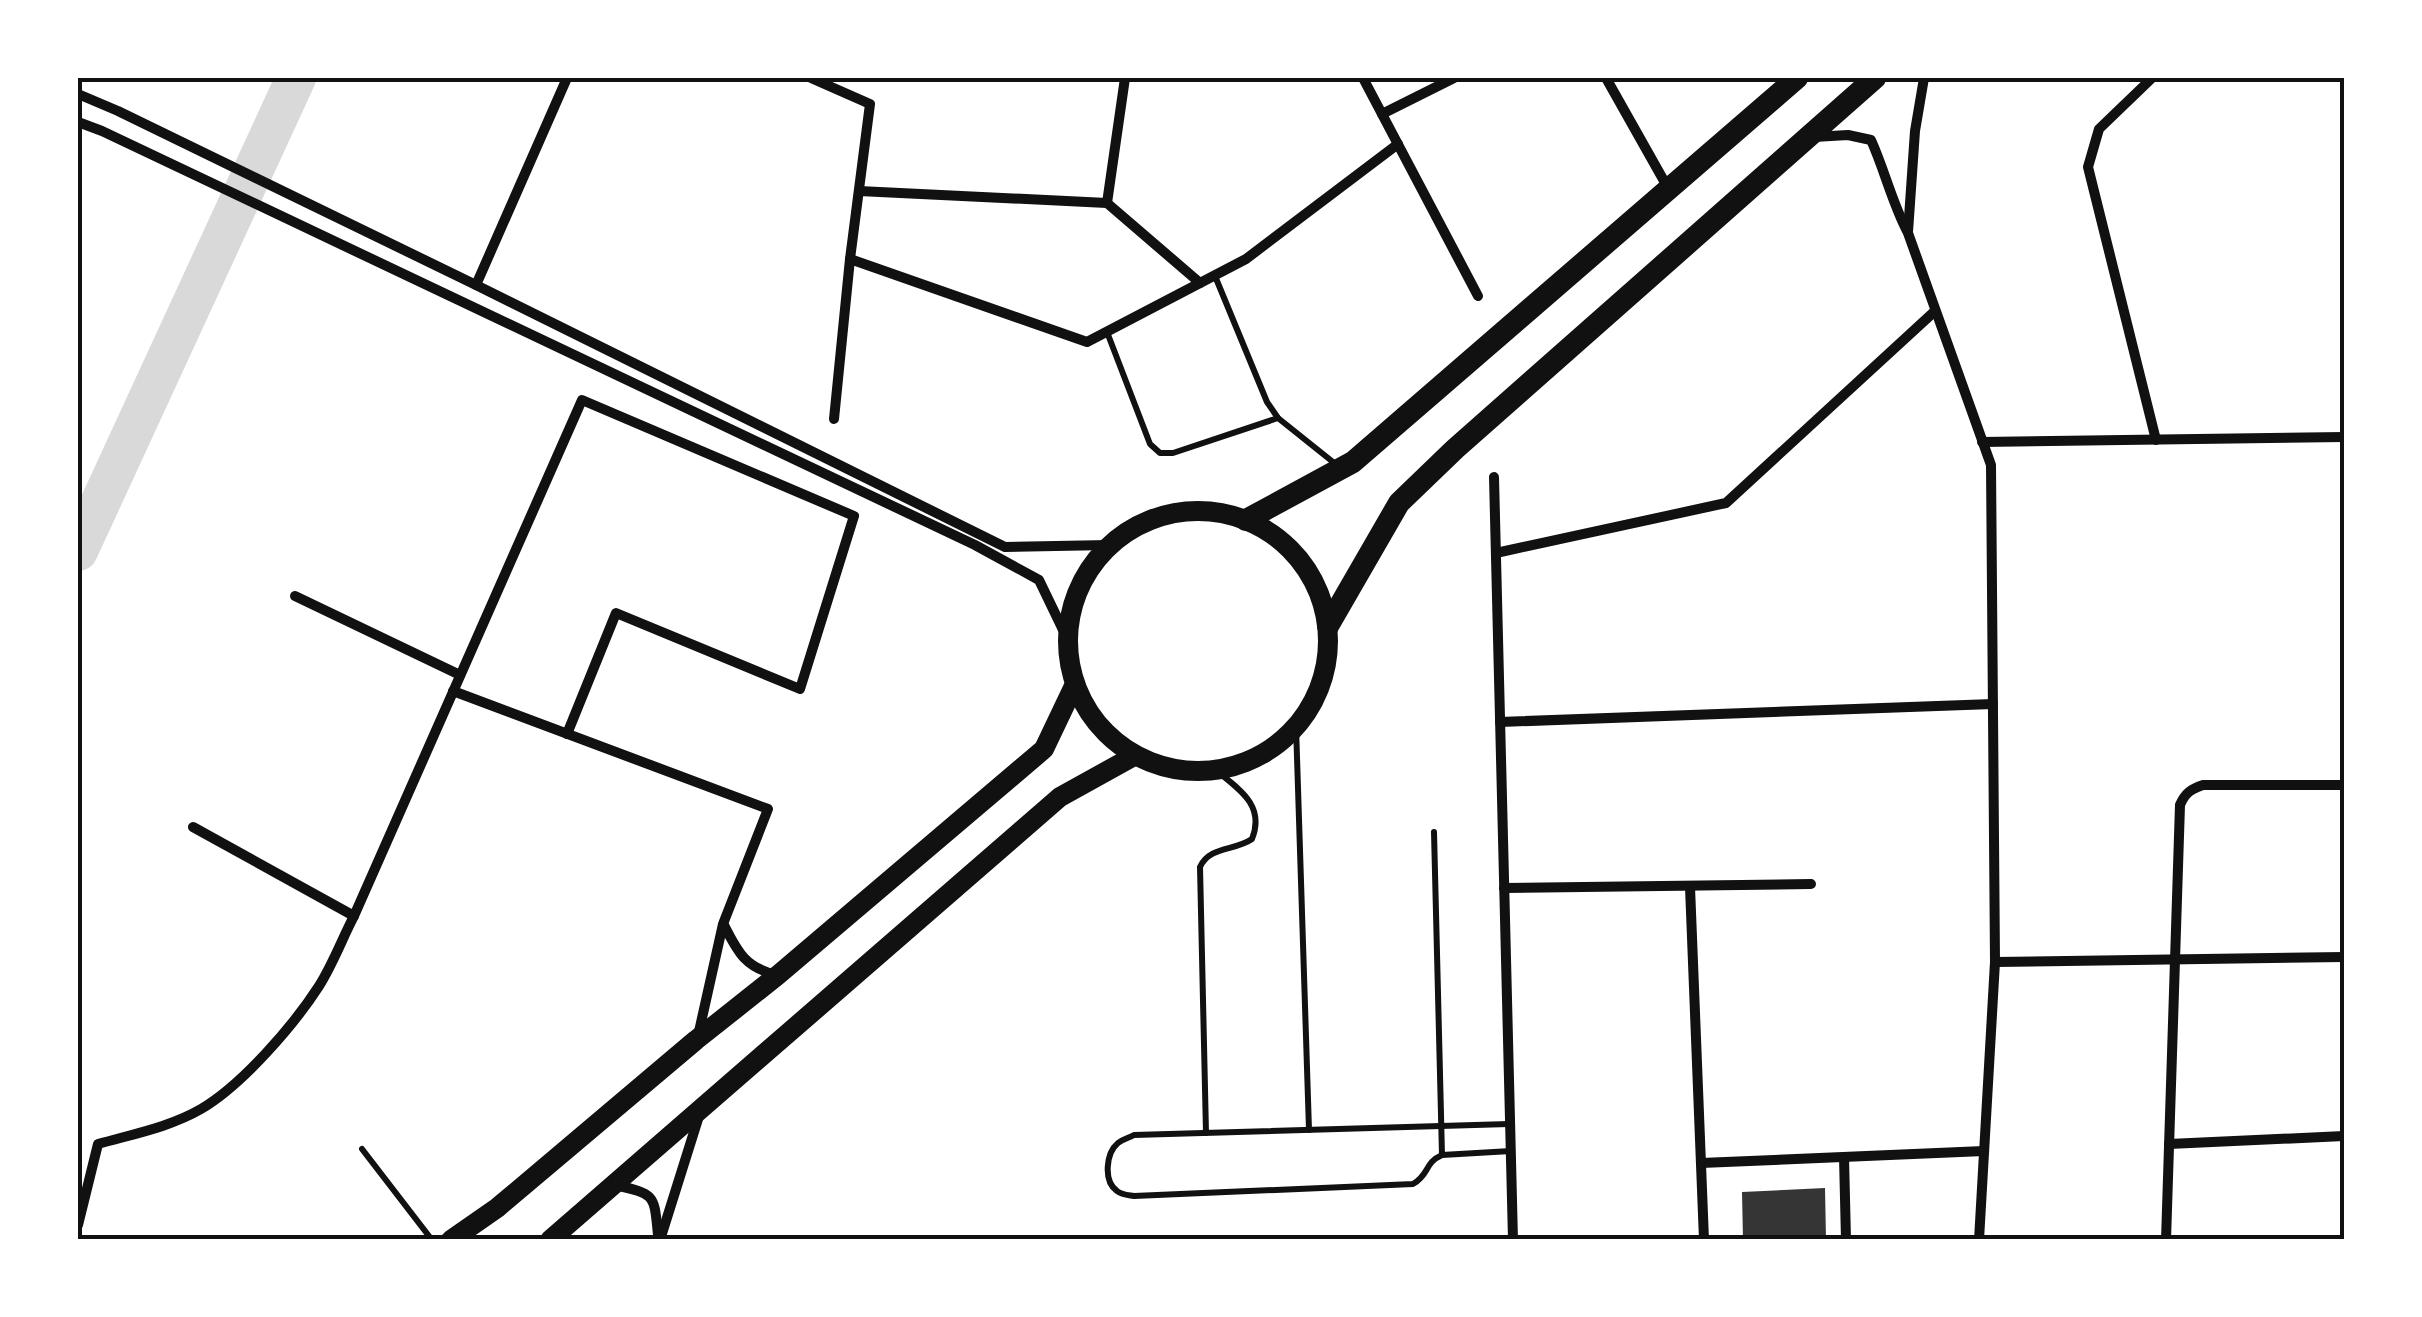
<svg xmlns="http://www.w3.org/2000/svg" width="2422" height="1317" font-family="Barlow,sans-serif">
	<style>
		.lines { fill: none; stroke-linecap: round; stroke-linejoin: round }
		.river { stroke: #d9d9d9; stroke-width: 40 }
		.building { fill: #353535 }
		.service { stroke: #111; stroke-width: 6 }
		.minor { stroke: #111; stroke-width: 10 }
		.secondary { stroke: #111; stroke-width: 20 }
		.primary { stroke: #111; stroke-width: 22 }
		.neatline { fill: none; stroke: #111; stroke-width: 4 }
	</style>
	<rect width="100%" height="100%" fill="#fff"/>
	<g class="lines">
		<polyline class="river" points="78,551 296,78"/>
	</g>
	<polygon class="building" points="1825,1188 1826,1240 1743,1240 1742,1192"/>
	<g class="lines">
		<g class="service">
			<polyline points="1215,276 1267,402 1278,418 1338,466"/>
			<polyline points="1107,332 1150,444 1160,453 1173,453 1278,418"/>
			<polyline points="1296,726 1309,1130"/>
			<polyline points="1434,832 1442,1155"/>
			<path d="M1509,1124L1134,1135C1129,1138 1123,1139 1118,1143C1106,1153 1103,1181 1117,1191C1122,1195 1128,1195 1134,1196L1413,1184C1430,1174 1424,1163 1442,1155L1511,1151"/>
			<path d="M1206,1133L1200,867C1209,846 1235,851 1252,839C1266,804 1237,788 1213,768"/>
			<polyline points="362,1149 432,1240"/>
		</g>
		<g class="minor">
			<polyline points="811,78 870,104 850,259 834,419"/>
			<polyline points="1363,78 1478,296"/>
			<polyline points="1606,78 1668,188"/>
			<polyline points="2152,78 2099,129 2088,167 2156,440"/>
			<polyline points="78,94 118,111 476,285 1005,547 1109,545"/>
			<polyline points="1382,114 1454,78"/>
			<polyline points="78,122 102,131 975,545 1039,580 1066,636"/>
			<path d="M1814,137L1848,135L1871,140C1885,171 1892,203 1908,233L1991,465L1995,962L1979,1240"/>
			<polyline points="859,191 1107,203 1200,283"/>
			<polyline points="1107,203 1125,78"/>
			<polyline points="1908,232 1915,131 1924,78"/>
			<polyline points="850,259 1087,342 1246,259 1398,144"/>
			<polyline points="476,285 567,78"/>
			<polyline points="1982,442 2344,437"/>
			<polyline points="1494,477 1513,1240"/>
			<polyline points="1496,553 1726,503 1935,311"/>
			<polyline points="295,596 460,675"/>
			<polyline points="453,691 768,809 723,924 698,1036"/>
			<polyline points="1500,722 1993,704"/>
			<polyline points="193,827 354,916"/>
			<polyline points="1690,887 1704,1240"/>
			<polyline points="1504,888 1811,884"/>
			<path d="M724,925C738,953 746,968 777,975"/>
			<polyline points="1995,962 2344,957"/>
			<polyline points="2169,1144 2344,1136"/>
			<polyline points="1844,1157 1846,1240"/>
			<polyline points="1701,1163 1984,1151"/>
			<path d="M615,1185C656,1194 654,1195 658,1235"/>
			<path d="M78,1225L98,1144C133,1134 170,1127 201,1109C242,1085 294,1025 319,986C333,964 342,939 354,916L582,400L854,516L800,689L616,613L567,734"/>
			<polyline points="660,1240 699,1116"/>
			<path d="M2166,1240L2180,805C2185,793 2191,789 2203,785H2344"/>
		</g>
		<g class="secondary">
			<circle cx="1198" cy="641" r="130"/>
			<polyline points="451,1240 497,1208 696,1040 778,975 1044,749 1074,686"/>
			<polyline points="550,1240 1060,797 1134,756"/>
		</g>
		<g class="primary">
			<polyline points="1246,520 1353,462 1797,78"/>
			<polyline points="1328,626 1399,503 1455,449 1875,78"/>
		</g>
	</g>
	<rect width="2422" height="1317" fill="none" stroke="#ffffff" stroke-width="160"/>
	<rect x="80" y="80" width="2262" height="1157" class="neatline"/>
</svg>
